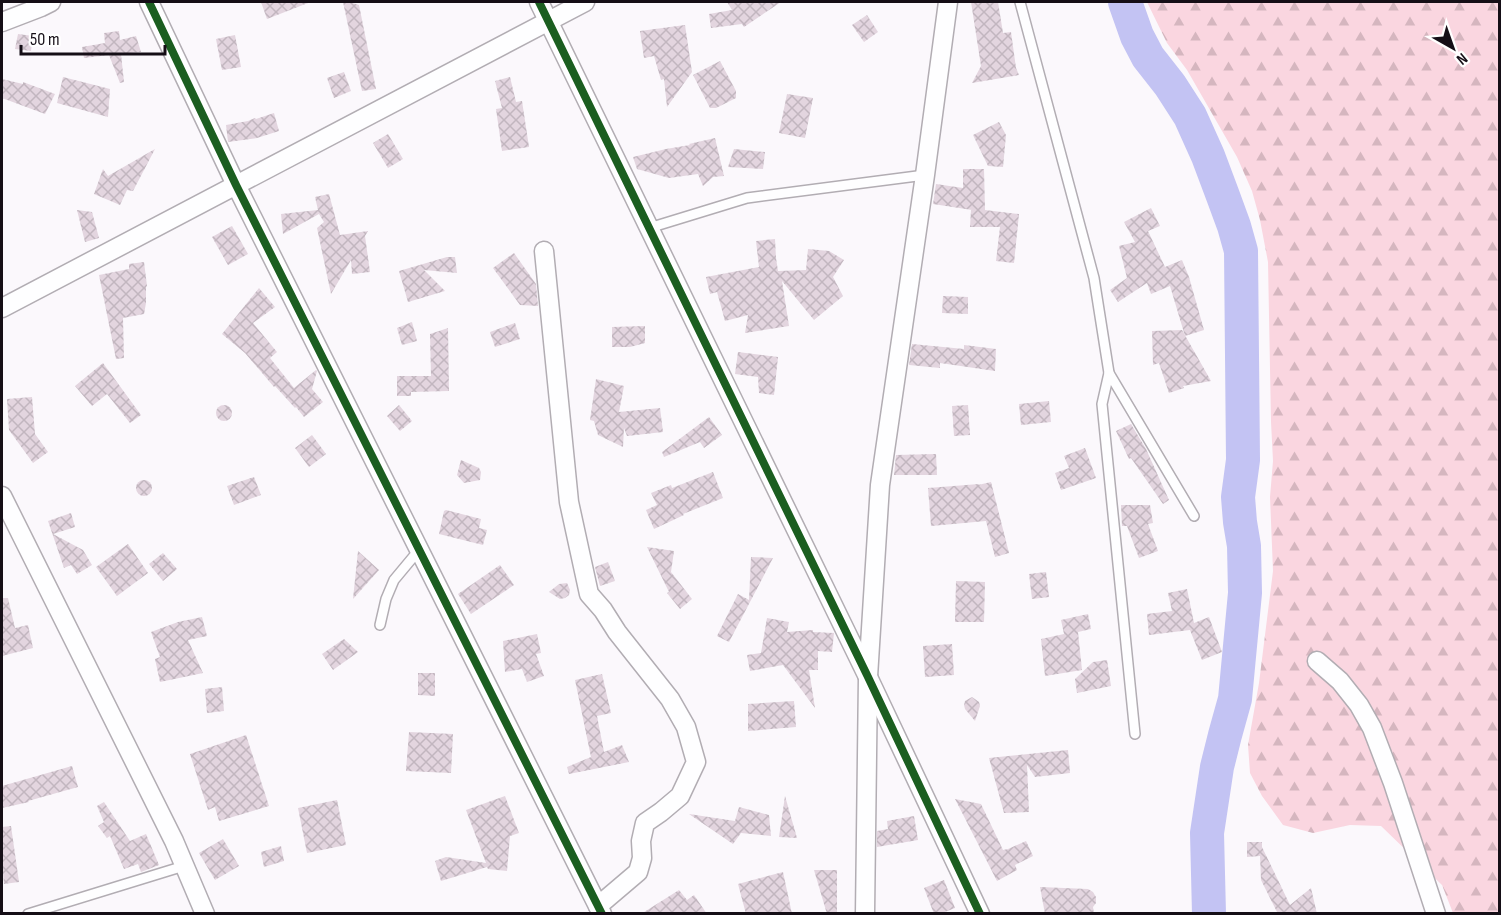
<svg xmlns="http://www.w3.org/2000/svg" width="1501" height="915" font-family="'Sofia Sans Condensed',sans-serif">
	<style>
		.forest { fill: url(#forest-firs) }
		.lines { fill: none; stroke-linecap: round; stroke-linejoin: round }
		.river { stroke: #c3c3f3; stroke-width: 34 }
		.building { fill: url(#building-cross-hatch) }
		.lane-casing { stroke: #b2adb3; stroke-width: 12 }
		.street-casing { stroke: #b2adb3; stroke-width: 21 }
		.lane { stroke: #fefeff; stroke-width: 9 }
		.street { stroke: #fefeff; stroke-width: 18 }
		.cycleway-casing { stroke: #fff; stroke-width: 11 }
		.cycleway { stroke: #1b5e20; stroke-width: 8 }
	</style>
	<defs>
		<pattern id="forest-firs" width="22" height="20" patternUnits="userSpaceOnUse" patternTransform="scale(1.5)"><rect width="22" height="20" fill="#fad6e0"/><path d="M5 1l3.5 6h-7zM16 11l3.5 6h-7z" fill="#d5b6bf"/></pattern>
		<pattern id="building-cross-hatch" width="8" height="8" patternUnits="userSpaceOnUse" patternTransform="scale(1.5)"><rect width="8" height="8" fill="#e3d5df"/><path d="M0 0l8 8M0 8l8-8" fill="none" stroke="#c2b6bf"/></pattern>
	</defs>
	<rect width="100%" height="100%" fill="#fbf8fc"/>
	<polygon class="forest" points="1147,2 1499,2 1499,913 1453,913 1442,885 1381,826 1350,825 1313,833 1283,825 1262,796 1250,773 1248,745 1259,683 1273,571 1270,497 1273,461 1271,422 1268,262 1260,220 1252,191 1237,157 1187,70 1167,43"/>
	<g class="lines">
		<polyline class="river" points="1125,2 1137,36 1148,57 1170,85 1190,116 1208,156 1223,196 1234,226 1241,251 1243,460 1238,497 1240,522 1244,546 1245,593 1235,699 1225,735 1217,767 1207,833 1209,914"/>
	</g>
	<g class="building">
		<polygon points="261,2 308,2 308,3 267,19"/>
		<polygon points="343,2 349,2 359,5 376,89 362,91"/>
		<polygon points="727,2 781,2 744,27 742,24 711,28 709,14 732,10"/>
		<polygon points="971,2 998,2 1003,33 1011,32 1016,68 1019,75 972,83 981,66"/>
		<polygon points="867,15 878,32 864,42 852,25"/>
		<polygon points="685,25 692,72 667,107 664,79 661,80 654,56 644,58 640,31"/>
		<polygon points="119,31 120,40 136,36 141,52 121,54 124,82 120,83 109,55 84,58 82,47 105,43 104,33"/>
		<polygon points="18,34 33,36 31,51 15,49"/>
		<polygon points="235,35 241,67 222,70 216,39"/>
		<polygon points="720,61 736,91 736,98 716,108 710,108 693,75"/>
		<polygon points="344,72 351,91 334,98 327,78"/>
		<polygon points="63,77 110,89 108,117 57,103"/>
		<polygon points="510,77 516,102 522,101 529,147 502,151 496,109 502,108 495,81"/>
		<polygon points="2,79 23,84 23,82 55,94 45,114 2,98"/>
		<polygon points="787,94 813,98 805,138 779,133"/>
		<polygon points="274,113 279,131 257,138 228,142 226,125 248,121 255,118 256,119"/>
		<polygon points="999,122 1006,135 1003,167 988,166 973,135"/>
		<polygon points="388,134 403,159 388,168 373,143"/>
		<polygon points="715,138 724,176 713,177 703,186 698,174 669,178 637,169 633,157 666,149 690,145 689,144"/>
		<polygon points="155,149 133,191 127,190 120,205 94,194 103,169 108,176"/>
		<polygon points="734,149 765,152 763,169 728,167"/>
		<polygon points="963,169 984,169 985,210 1019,214 1014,263 996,261 1000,227 970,227 971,210 972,210 933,204 936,184 963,188"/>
		<polygon points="329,194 340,235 368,231 365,236 370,272 352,274 351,260 331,294 317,228 324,222 319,214 283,234 281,214 318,210 315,197"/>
		<polygon points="1151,208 1160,226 1148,231 1165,267 1182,260 1189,277 1204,330 1185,336 1170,286 1151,294 1147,283 1118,302 1110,290 1127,278 1119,246 1135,242 1124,222"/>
		<polygon points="77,210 92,212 99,238 85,242"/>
		<polygon points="232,226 248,254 228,265 212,237"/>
		<polygon points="775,239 776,258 778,271 806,270 808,249 829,251 844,260 833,277 843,296 814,320 782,281 789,326 745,333 748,315 725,321 717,292 710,294 706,277 759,267 756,241"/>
		<polygon points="514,253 536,284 538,306 520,305 493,268"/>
		<polygon points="447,257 455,257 457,273 424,270 445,291 408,302 399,271"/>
		<polygon points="144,262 147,286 146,287 146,303 144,314 123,318 124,358 116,359 99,275 129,269 129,264"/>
		<polygon points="259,288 275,307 253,323 277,352 270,358 294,388 316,370 317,371 312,389 323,402 304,417 296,407 295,408 275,386 274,387 245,353 222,334"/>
		<polygon points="943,296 968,297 968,314 942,313"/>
		<polygon points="412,322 417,341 402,345 397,328"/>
		<polygon points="515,323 520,339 495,347 490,332"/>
		<polygon points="645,326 645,343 630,347 612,347 612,327"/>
		<polygon points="448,328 449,391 411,392 411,396 397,396 397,376 431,376 430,334"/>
		<polygon points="1182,330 1211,381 1183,386 1184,388 1169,393 1159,363 1153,365 1152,331"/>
		<polygon points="912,344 964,349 964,345 996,349 995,371 940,363 940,368 909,365"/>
		<polygon points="738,352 778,357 774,395 759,393 758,377 735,374"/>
		<polygon points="103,363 141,415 130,423 107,394 92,406 75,386"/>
		<polygon points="596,379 624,386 619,412 660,408 663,432 627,436 624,428 623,447 598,435 594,421 590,420"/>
		<polygon points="32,397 35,434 48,452 33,463 9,430 7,399"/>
		<polygon points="1049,401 1051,422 1021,425 1019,404"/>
		<circle cx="224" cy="413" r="8"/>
		<polygon points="399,405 412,421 400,431 387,416"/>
		<polygon points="968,405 970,435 954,436 952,406"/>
		<polygon points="709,417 722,435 704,448 700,442 664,457 662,452"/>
		<polygon points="1131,424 1146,449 1169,500 1163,504 1131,458 1129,459 1116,431"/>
		<polygon points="312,435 326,454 309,467 295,448"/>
		<polygon points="1085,448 1096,478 1061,490 1055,473 1069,468 1064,456"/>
		<polygon points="936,454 937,475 894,475 896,455"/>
		<polygon points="461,460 479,468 481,472 480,480 464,483 457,475"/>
		<polygon points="713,472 723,498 683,514 684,515 654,529 646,510 657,505 651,493 671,485 672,488"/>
		<polygon points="254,477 261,495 234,505 227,486"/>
		<circle cx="144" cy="488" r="8"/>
		<polygon points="991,482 1009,553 995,557 986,521 931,526 928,488 979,484 978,485"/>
		<polygon points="1121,505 1150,505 1153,523 1148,524 1158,551 1139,558 1127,526 1122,526"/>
		<polygon points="446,510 481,519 479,528 487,530 483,545 439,534 444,511"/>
		<polygon points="71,513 75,527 53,534 83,550 92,565 77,574 71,565 64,568 48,521"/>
		<polygon points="128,544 148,573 117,596 96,567"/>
		<polygon points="647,547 674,551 671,572 692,599 680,609 667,593 669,592"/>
		<polygon points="358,551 379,570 353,599"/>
		<polygon points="163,553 177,569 163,581 149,564"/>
		<polygon points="751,557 773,558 729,642 717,636 738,594 749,600"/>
		<polygon points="608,562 615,581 600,586 595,567"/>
		<polygon points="500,565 514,585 471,614 458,594"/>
		<polygon points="1046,572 1049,597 1032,599 1029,574"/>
		<polygon points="956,581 985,582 984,622 955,622"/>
		<polygon points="567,583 570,590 569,595 565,598 560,599 549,592 559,584"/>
		<polygon points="1187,589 1194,623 1209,617 1222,652 1202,660 1190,630 1149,635 1147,614 1172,611 1168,593"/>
		<polygon points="2,598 8,598 15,628 28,625 33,648 2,656"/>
		<polygon points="1088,614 1091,629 1078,632 1082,670 1045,676 1041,639 1064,634 1061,620"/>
		<polygon points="202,617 207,636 188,640 203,673 160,682 155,659 160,657 151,632 178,622"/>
		<polygon points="767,618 789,622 787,632 813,630 813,632 834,633 832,652 818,651 818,670 809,670 815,708 783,665 750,671 747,655 761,653"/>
		<polygon points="537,634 541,653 536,654 544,676 527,682 522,669 505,672 503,641"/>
		<polygon points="344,639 358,652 333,670 322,654"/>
		<polygon points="952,644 954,675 925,677 923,646"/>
		<polygon points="1107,660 1111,686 1077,693 1075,679 1093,662"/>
		<polygon points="418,673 435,673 435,696 418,695"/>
		<polygon points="602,674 611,713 597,716 604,752 622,745 629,762 569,774 567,767 591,757 575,680"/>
		<polygon points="222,687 224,711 207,713 205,689"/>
		<polygon points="972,697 979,702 980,706 975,721 965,709 964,705 965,701"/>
		<polygon points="794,701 796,727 748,731 748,704"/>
		<polygon points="409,732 453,734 451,773 406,771"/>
		<polygon points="246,735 269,806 219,821 215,807 208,810 190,754"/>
		<polygon points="1068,750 1070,773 1035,777 1027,765 1029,812 1004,813 989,758"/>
		<polygon points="72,766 78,787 28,801 29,802 2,808 2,786"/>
		<polygon points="505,796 519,833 510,836 507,871 488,869 487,867 441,881 435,861 446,857 486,863 466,810"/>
		<polygon points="785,796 797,838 779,837"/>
		<polygon points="955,799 981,804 1003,850 1008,849 1026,841 1033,856 1015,865 1017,870 997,881"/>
		<polygon points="337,800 346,845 307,853 298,808"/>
		<polygon points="104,802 130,841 146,834 159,865 141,872 138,864 124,869 110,836 107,838 98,826 104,822 97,806"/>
		<polygon points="739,807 769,815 771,836 741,833 733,844 689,814 735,821"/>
		<polygon points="914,816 918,840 877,847 877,831 888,829 887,821"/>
		<polygon points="11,826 19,882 4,884 2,864 2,827"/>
		<polygon points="223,839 239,866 215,880 199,853"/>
		<polygon points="1247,842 1262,842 1262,847 1290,905 1311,888 1317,914 1278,914 1261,880 1260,856 1247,857"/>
		<polygon points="281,846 284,861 264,867 261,852"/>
		<polygon points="814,870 837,870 837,914 827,914"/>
		<polygon points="783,872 792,914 746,914 738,884"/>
		<polygon points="944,880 955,908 940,914 934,914 924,888"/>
		<polygon points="1040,887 1088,889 1093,892 1096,897 1096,903 1093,907 1094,914 1045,914"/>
		<polygon points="679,890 687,900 694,895 707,914 641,914"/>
	</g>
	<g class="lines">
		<g class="lane-casing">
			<g id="lane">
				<polyline points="1020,2 1094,278 1109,373 1194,516"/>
				<polyline points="649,228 747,198 925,175"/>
				<polyline points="1109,373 1102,404 1135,734"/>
				<polyline points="380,625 386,599 394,580 419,550"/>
				<polyline points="28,914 184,866"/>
			</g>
		</g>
		<g class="street-casing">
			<g id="street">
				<polyline points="149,2 236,185 602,914"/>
				<polyline points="539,2 868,677 980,914"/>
				<polyline points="2,22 41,7 51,2"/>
				<polyline points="544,251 569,502 589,594 603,610 617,632 670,699 686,727 696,762 680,796 661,812 645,823 641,841 642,858 638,872 598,906"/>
				<polyline points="2,308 585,2"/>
				<polyline points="2,496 174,841 205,914"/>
				<polyline points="1317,661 1340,681 1359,705 1372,728 1393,783 1436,914"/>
				<polyline points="865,914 868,677 880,485 925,175 948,2"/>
			</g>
		</g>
		<use href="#lane" class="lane"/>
		<use href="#street" class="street"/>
		<g class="cycleway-casing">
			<g id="cycleway">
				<polyline points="149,2 236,185 602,914"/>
				<polyline points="539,2 868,677 980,914"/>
			</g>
		</g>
		<use href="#cycleway" class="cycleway"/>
	</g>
	<rect width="1501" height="915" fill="none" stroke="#150e16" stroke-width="6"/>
	<g transform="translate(1453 48) rotate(140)" stroke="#ffffff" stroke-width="4.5" paint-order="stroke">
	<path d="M0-4.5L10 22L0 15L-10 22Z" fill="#150e16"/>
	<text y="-9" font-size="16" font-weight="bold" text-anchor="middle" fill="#150e16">N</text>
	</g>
	<path d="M21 45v9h144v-9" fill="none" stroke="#150e16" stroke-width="3"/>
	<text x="30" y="45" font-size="18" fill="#150e16" stroke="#ffffff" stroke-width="4.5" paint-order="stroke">50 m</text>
</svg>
